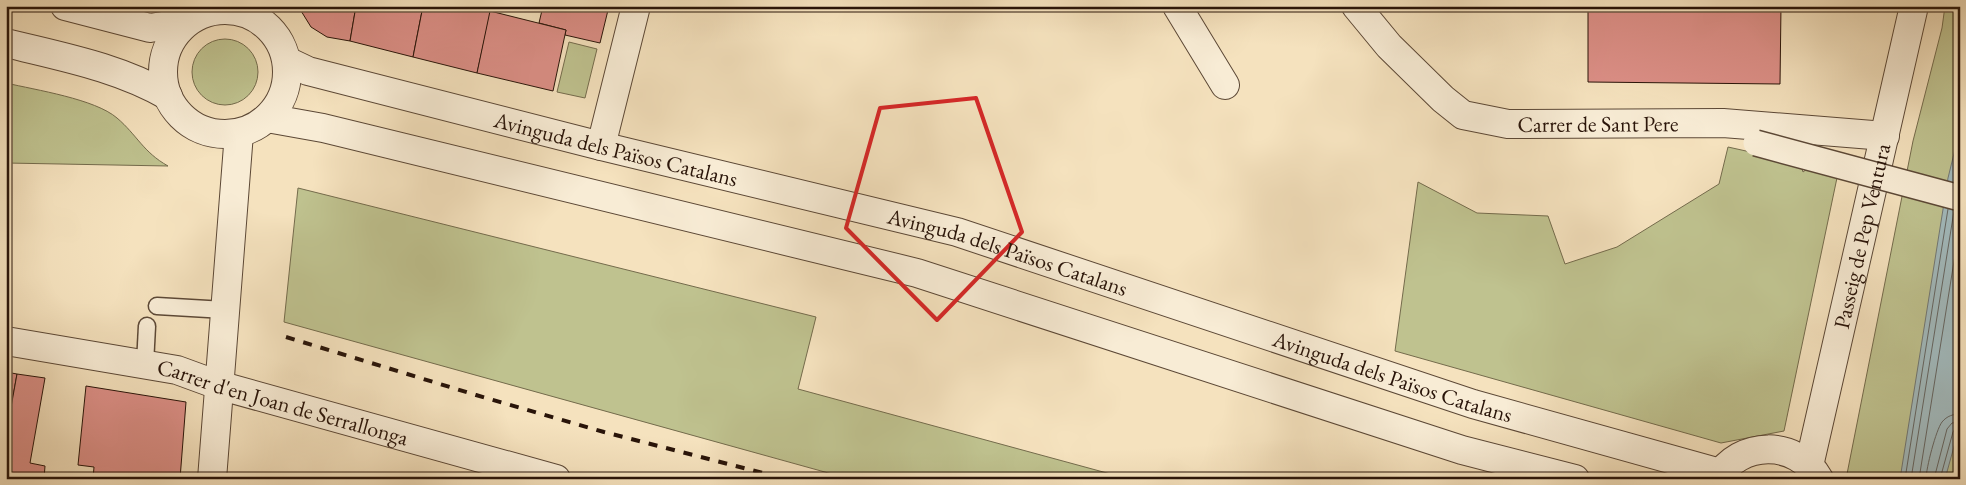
<svg xmlns="http://www.w3.org/2000/svg" width="1966" height="485" font-family="'EB Garamond',serif">
	<style>
		.green { fill: #bfc28f; stroke: #746b4c }
		.water { fill: #a2babd; stroke: #727875 }
		.lines { fill: none; stroke-linecap: round; stroke-linejoin: round }
		.shore { stroke: #666763; stroke-width: 1 }
		.building { fill: #dc8f87; stroke: #291409 }
		.service-casing { stroke: #5c4836; stroke-width: 19 }
		.minor-casing { stroke: #5c4836; stroke-width: 30 }
		.tertiary-casing { stroke: #5c4836; stroke-width: 30 }
		.service { stroke: #f8ecd5; stroke-width: 16 }
		.minor { stroke: #f8ecd5; stroke-width: 28 }
		.tertiary { stroke: #f8ecd5; stroke-width: 28 }
		.rail { stroke: #291409; stroke-width: 4; stroke-dasharray: 9 9; stroke-linecap: butt }
		.pedestrian-bridge-casing { stroke: #5c4836; stroke-width: 28; stroke-linecap: butt }
		.pedestrian-bridge { stroke: #f8ecd5; stroke-width: 25 }
		.marked { fill: none; stroke: #d62828; stroke-width: 4; stroke-linejoin: round }
		.labels { text-anchor: middle; dominant-baseline: central; stroke-width: 4.5; stroke-linejoin: round; paint-order: stroke }
		.street-label { font-size: 22px; fill: #291409; stroke: #f8ecd5 }
	</style>
	<rect width="100%" height="100%" fill="#f5e2be"/>
	<filter id="stains"><feTurbulence type="fractalNoise" baseFrequency=".004" numOctaves="4"/><feColorMatrix values="0 0 0 0 .2 0 0 0 0 .09 0 0 0 0 .02 0 0 0 .5 -.17"/></filter>
	<radialGradient id="worn" r=".72"><stop offset=".6" stop-color="#630" stop-opacity="0"/><stop offset="1" stop-color="#630" stop-opacity=".3"/></radialGradient>
	<g class="green">
		<polygon points="1945,6 1960,6 1960,479 1846,479 1913,141 1942,28"/>
		<circle cx="225" cy="72" r="33"/>
		<polygon points="569,42 597,49 585,98 557,92"/>
		<path d="M6,83C36,90 95,99 117,118C137,135 143,152 168,166L6,163Z"/>
		<polygon points="1728,147 1800,163 1803,172 1811,166 1838,173 1784,431 1721,443 1395,351 1418,182 1477,213 1548,216 1565,264 1617,247 1719,184"/>
		<polygon points="298,188 816,317 798,389 1129,479 850,479 284,322"/>
	</g>
	<polygon class="water" points="1960,129 1960,425 1945,479 1900,479 1948,178"/>
	<g class="lines">
		<g class="shore">
			<polyline points="1905,479 1948,209"/>
			<polyline points="1911,479 1954,211"/>
			<polyline points="1919,479 1960,224"/>
			<path d="M1926,479C1926,468 1936,430 1942,422C1947,416 1953,414 1960,414"/>
			<polyline points="1934,479 1947,429 1952,423 1960,422"/>
			<polyline points="1940,479 1953,432 1955,429 1960,428"/>
		</g>
	</g>
	<g class="building">
		<polygon points="298,6 356,6 350,41 327,37 311,27"/>
		<polygon points="356,6 423,6 413,57 350,41"/>
		<polygon points="423,6 492,6 477,73 413,57"/>
		<polygon points="543,6 609,6 600,43 565,35 566,30 539,23"/>
		<polygon points="1588,6 1781,6 1780,84 1588,82"/>
		<polygon points="490,11 566,30 553,91 477,73"/>
		<polygon points="6,372 17,374 6,435"/>
		<polygon points="17,374 45,378 30,463 45,466 44,479 6,479 6,435"/>
		<polygon points="86,386 186,402 180,479 93,479 94,467 78,465"/>
	</g>
	<g class="lines">
		<g class="service-casing">
			<g id="service">
				<polyline points="157,306 225,310"/>
				<polyline points="145,364 147,326"/>
			</g>
		</g>
		<g class="minor-casing">
			<g id="minor">
				<polyline points="242,6 244,11"/>
				<polyline points="1177,6 1225,85"/>
				<path id="s1" d="M1356,6L1389,46L1443,99L1463,115L1508,124L1723,123L1885,136"/>
				<polyline points="193,18 196,6"/>
				<polyline points="601,146 636,6"/>
				<path id="s2" d="M6,341L177,370L218,385L556,479"/>
				<path id="s3" d="M1809,466L1914,6"/>
			</g>
		</g>
		<g class="tertiary-casing">
			<g id="tertiary">
				<polyline points="65,6 150,28 187,22"/>
				<circle cx="225" cy="72" r="62"/>
				<path d="M6,43C62,57 118,67 168,96"/>
				<path id="s4" d="M287,61L308,71L601,146L957,232L1473,404L1720,473"/>
				<polyline points="267,118 323,128 917,273 1462,450 1575,479"/>
				<polyline points="212,479 239,133"/>
				<path d="M1717,479C1739,440 1797,439 1819,479"/>
			</g>
		</g>
		<use href="#service" class="service"/>
		<use href="#minor" class="minor"/>
		<use href="#tertiary" class="tertiary"/>
		<polyline class="rail" points="286,337 476,395 604,432 786,479"/>
		<g class="pedestrian-bridge-casing">
			<polyline id="pedestrian-bridge" points="1756,143 1960,198"/>
		</g>
		<use href="#pedestrian-bridge" class="pedestrian-bridge"/>
	</g>
	<path class="marked" d="M976,98L1022,232L937,320L846,228L880,108Z"/>
	<g class="labels">
		<g class="street-label">
			<text stroke="none"><textPath href="#s1" startOffset="289">Carrer de Sant Pere</textPath></text>
			<text stroke="none"><textPath href="#s4" startOffset="341">Avinguda dels Països Catalans</textPath></text>
			<text stroke="none"><textPath href="#s3" startOffset="236">Passeig de Pep Ventura</textPath></text>
			<text stroke="none"><textPath href="#s4" startOffset="746">Avinguda dels Països Catalans</textPath></text>
			<text stroke="none"><textPath href="#s4" startOffset="1151">Avinguda dels Països Catalans</textPath></text>
			<text stroke="none"><textPath href="#s2" startOffset="284">Carrer d'en Joan de Serrallonga</textPath></text>
		</g>
	</g>
	<rect width="1966" height="485" fill="none" stroke="#f5e2be" stroke-width="25"/>
	<rect x="8" y="8" width="1951" height="470" fill="none" stroke="#291409" stroke-width="2.5"/>
	<rect x="12" y="12" width="1941" height="460" fill="none" stroke="#291409"/>
	<rect width="100%" height="100%" filter="url(#stains)"/>
	<rect width="100%" height="100%" fill="url(#worn)"/>
</svg>
